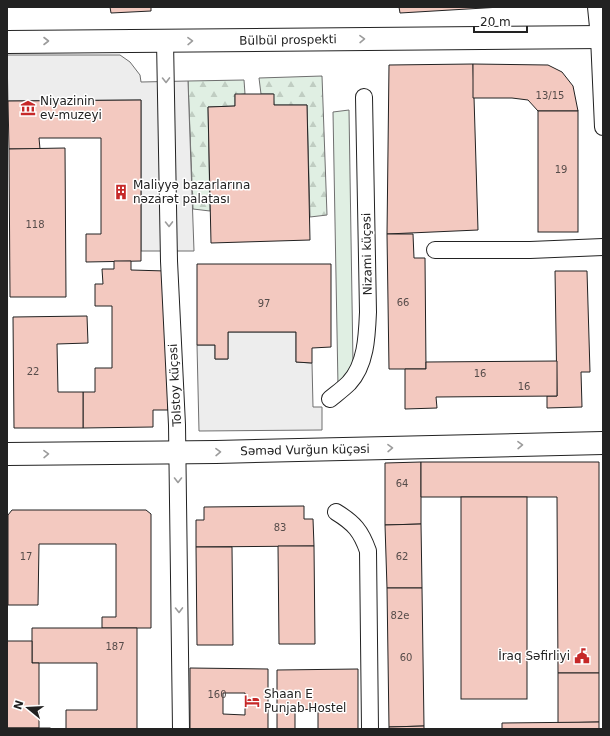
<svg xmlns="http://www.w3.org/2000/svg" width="610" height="736" font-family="'DejaVu Sans',sans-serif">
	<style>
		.grass { fill: #e0efe3; stroke: #6f6f6f }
		.forest { fill: url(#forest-firs); stroke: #6f6f6f }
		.parking { fill: #ededed; stroke: #6f6f6f }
		.building { fill: #f3c9c0; stroke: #222; fill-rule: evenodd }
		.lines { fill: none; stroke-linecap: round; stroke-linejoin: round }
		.street-casing { stroke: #222; stroke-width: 18 }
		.secondary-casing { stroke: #222; stroke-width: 24 }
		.primary-casing { stroke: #222; stroke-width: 24 }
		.street { stroke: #fff; stroke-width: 16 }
		.secondary { stroke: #fff; stroke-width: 22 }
		.primary { stroke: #fff; stroke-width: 22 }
		.oneway { stroke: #9c9c9c }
		.labels { text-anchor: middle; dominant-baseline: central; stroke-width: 3; stroke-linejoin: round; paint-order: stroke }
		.number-label { font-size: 10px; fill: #564c4a }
		.street-label { font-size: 12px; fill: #222; stroke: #fff }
		.poi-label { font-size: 12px; fill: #222; stroke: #fff; text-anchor: start }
	</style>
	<defs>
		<pattern id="forest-firs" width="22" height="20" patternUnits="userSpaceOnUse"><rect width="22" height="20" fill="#e0efe3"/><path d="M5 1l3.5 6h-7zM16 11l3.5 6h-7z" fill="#c0cdc2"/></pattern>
	</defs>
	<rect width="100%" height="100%" fill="#fff"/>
	<polygon class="grass" points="349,110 353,363 338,386 333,112"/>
	<g class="forest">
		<polygon points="322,76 327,215 310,217 307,105 274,105 273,94 261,94 259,78"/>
		<polygon points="244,80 245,94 235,95 235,106 208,107 210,211 193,209 188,81"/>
	</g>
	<g class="parking">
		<polygon points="7,55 120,55 130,62 140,75 141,82 188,81 194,251 141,251 141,100 8,101"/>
		<polygon points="228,332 296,332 296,362 312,363 313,407 322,407 322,430 199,431 197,345 215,345 215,359 228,359"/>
	</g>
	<g class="building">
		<polygon points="110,7 151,7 151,11 111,13"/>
		<polygon points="399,7 501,7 400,13"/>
		<polygon points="473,64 478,230 387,234 389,65"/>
		<polygon points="473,64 548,65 562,72 573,86 578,111 538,111 528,100 512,98 473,98"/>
		<polygon points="235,94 274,94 274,105 307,105 310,240 211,243 208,107 235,106"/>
		<polygon points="141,100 141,261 86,262 86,234 101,234 101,138 39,138 40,149 9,149 8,101"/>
		<rect x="538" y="111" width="40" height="121"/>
		<polygon points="65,148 66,297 10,297 9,149"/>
		<polygon points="387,234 413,234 414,258 425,258 426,369 389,369"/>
		<polygon points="114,261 131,261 131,270 166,271 168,410 153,410 153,427 83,428 83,392 95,392 95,368 112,368 112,306 95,306 95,284 103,284 102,269 114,269"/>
		<polygon points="197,264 331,264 331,347 312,348 312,363 296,362 296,332 228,332 228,359 215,359 215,345 197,345"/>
		<polygon points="555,271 587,271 590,372 581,372 582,407 547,408 547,396 557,396"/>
		<polygon points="87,316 88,343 57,344 58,392 83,392 83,428 14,428 13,317"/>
		<polygon points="557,361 557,396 436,397 437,408 405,409 405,369 426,369 426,362"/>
		<polygon points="421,462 421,524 385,525 385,463"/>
		<polygon points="421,462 599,462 599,673 558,673 557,497 421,497"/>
		<rect x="461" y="497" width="66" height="202"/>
		<polygon points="304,506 304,519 313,519 314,546 196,547 196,520 204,520 204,507"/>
		<polygon points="12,510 146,510 151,514 151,628 102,628 102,617 116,617 116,544 39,544 38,605 8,605 8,515"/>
		<polygon points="421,524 422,588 387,588 385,525"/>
		<polygon points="278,546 314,546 315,644 279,644"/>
		<polygon points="196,547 232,547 233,645 197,645"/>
		<polygon points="387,588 422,588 424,726 389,727"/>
		<polygon points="32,628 137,628 137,729 66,729 66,710 97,710 97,663 32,663"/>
		<polygon points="7,641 32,641 32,663 39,663 39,728 7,728"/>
		<path d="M190,668L268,669V729H190ZM223,693H245V715L223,714Z"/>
		<polygon points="358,669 358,729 318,729 318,709 295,710 295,729 277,729 277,670"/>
		<polygon points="558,673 599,673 599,722 558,723"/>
		<polygon points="599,722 599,729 502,729 502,723"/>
		<polygon points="424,726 424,729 389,729 389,727"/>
		<rect x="7" y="728" width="43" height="1"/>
	</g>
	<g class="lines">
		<g class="street-casing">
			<g id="street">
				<polyline points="596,7 599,37 603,127"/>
				<polyline points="165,41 169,261 177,425 181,729"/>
				<polyline points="435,250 530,250 603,247"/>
				<path d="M330,399C336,394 343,389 349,383C366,365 367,336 368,312L364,97"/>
				<path d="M336,512C354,523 361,531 368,551L370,729"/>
			</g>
		</g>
		<g class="secondary-casing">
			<polyline id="secondary" points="7,454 216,452 603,443"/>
		</g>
		<g class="primary-casing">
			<polyline id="primary" points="7,42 603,37"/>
		</g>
		<use href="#street" class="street"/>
		<use href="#secondary" class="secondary"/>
		<use href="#primary" class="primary"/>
	</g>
	<defs><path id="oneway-chevron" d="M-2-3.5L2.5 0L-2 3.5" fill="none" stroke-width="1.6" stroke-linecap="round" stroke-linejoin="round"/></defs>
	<g class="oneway">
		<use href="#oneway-chevron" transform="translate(362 39) rotate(-1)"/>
		<use href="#oneway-chevron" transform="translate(46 41)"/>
		<use href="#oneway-chevron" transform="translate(190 41) rotate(-1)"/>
		<use href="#oneway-chevron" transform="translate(166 80) rotate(89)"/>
		<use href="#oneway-chevron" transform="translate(169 224) rotate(89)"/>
		<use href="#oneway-chevron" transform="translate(520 445) rotate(-1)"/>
		<use href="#oneway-chevron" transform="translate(390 448) rotate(-1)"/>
		<use href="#oneway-chevron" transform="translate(218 452) rotate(-1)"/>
		<use href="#oneway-chevron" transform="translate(46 454) rotate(-1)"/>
		<use href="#oneway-chevron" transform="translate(178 480) rotate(90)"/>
		<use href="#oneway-chevron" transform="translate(179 610) rotate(89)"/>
	</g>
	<defs>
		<g id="museum-bare" transform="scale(1.2)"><path d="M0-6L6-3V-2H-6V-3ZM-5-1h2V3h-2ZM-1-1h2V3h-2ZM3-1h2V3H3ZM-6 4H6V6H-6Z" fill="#c62828" stroke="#fff" stroke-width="2.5" paint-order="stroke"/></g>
		<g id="building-bare" transform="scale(1.2)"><path d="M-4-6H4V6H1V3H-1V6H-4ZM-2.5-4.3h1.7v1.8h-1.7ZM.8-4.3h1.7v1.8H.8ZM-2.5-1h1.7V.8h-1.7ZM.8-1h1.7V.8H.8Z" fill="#c62828" stroke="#fff" stroke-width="2.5" paint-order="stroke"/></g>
		<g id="civic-bare" transform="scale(1.2)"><path d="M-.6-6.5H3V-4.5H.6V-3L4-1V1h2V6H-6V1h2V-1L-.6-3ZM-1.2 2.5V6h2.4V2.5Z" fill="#c62828" stroke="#fff" stroke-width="2.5" paint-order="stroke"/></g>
		<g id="hotel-bare" transform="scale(1.2)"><path d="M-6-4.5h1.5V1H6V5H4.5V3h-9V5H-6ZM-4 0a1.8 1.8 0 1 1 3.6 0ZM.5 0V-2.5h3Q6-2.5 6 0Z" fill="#c62828" stroke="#fff" stroke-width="2.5" paint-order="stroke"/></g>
	</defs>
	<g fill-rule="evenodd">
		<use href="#museum-bare" x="28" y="108"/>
		<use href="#building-bare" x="121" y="192"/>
		<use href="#civic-bare" x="582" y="656"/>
		<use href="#hotel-bare" x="252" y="701"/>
	</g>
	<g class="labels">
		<g class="number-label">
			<text x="550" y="95">13/15</text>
			<text x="561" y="169">19</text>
			<text x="35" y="224">118</text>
			<text x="403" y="302">66</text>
			<text x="264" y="303">97</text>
			<text x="33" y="371">22</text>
			<text x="480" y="373">16</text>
			<text x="524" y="386">16</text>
			<text x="402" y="483">64</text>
			<text x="280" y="527">83</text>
			<text x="26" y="556">17</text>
			<text x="402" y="556">62</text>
			<text x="400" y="615">82e</text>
			<text x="115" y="646">187</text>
			<text x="406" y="657">60</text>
			<text x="217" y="694">160</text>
		</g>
		<g class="street-label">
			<text transform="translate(288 40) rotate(-1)">Bülbül prospekti</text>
			<text transform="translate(367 254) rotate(-91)">Nizami küçəsi</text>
			<text transform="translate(175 385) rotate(-93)">Tolstoy küçəsi</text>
			<text transform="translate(305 450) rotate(-1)">Səməd Vurğun küçəsi</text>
		</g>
		<g class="poi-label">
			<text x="40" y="101">Niyazinin<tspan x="40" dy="14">ev-muzeyi</tspan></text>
			<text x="133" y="185">Maliyyə bazarlarına<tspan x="133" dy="14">nəzarət palatası</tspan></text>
			<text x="570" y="656" text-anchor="end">İraq Səfirliyi</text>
			<text x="264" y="694">Shaan E<tspan x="264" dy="14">Punjab Hostel</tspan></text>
		</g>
	</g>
	<rect width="610" height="736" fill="none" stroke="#222222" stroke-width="16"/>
	<g transform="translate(28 708) rotate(288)" stroke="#ffffff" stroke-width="3" paint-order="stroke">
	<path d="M0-3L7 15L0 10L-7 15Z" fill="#222222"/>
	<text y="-6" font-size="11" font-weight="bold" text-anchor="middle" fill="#222222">N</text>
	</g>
	<path d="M474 26v6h53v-6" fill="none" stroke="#222222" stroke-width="2"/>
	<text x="480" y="26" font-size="12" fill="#222222" stroke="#ffffff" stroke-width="3" paint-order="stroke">20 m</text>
</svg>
